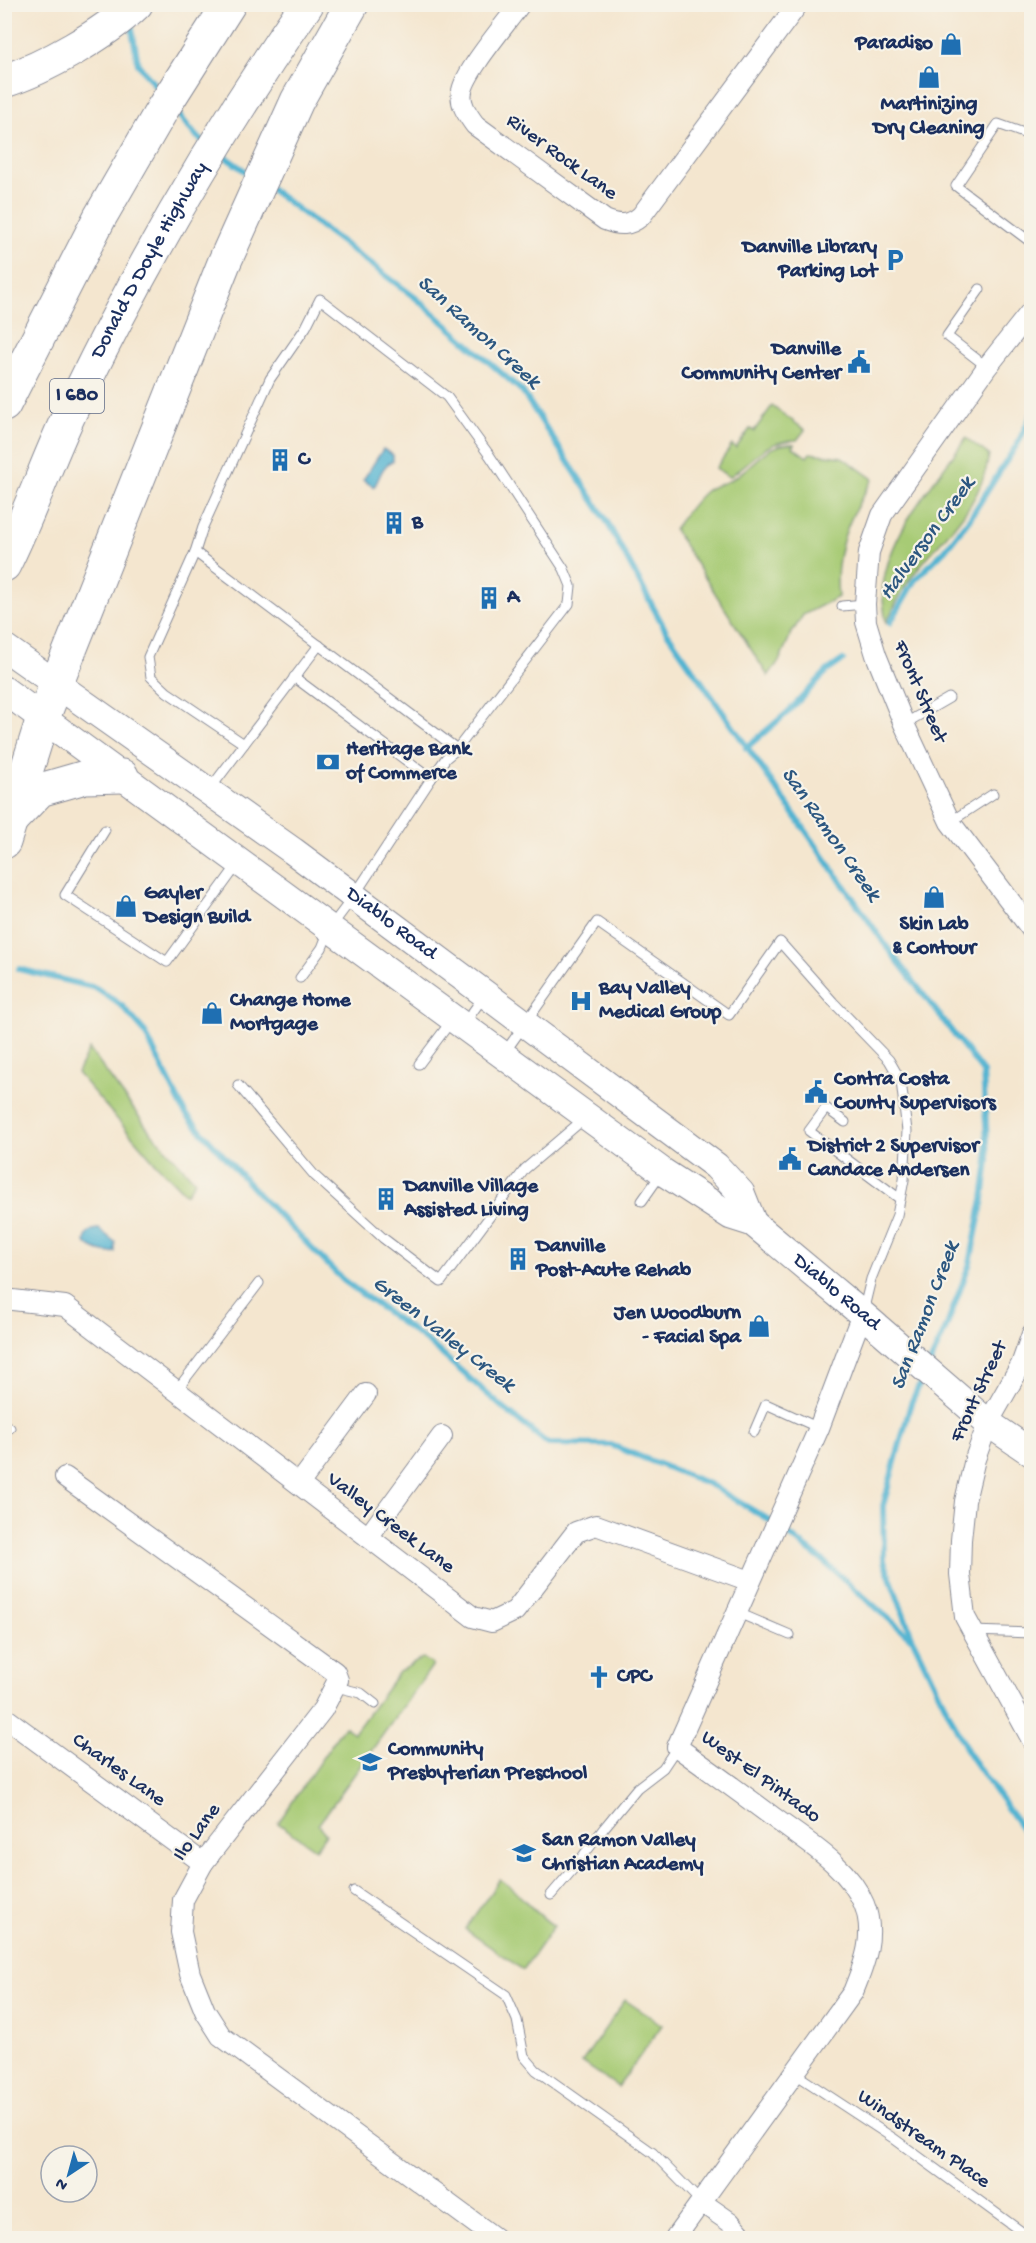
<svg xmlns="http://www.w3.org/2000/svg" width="1036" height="2243" font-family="'Gochi Hand',sans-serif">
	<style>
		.green { fill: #a7cb74; stroke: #617d69; stroke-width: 1.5 }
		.water { fill: #53b4d1; stroke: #377298; stroke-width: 1.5 }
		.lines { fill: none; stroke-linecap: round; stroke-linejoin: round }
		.stream { stroke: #53b4d1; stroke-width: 6 }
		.lane-casing { stroke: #888a96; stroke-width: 11 }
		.street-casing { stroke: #888a96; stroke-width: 22 }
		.secondary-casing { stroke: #888a96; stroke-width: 29 }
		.highway-casing { stroke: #888a96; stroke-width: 35 }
		.lane { stroke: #fff; stroke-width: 9 }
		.street { stroke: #fff; stroke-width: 20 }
		.secondary { stroke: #fff; stroke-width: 27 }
		.highway { stroke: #fff; stroke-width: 33 }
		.labels { text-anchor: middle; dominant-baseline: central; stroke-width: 4.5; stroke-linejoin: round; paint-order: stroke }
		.shield { fill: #f7f3e8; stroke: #5d6a87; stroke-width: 1.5 }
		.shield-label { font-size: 20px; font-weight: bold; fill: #1b2f5e }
		.poi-label { font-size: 21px; font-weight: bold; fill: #1b2f5e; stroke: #f7f3e8; text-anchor: start }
		.street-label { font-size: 21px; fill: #1b2f5e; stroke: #f7f3e8 }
		.water-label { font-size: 22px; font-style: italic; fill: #2c5780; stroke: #f7f3e8 }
	</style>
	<rect width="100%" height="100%" fill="#f7f3e8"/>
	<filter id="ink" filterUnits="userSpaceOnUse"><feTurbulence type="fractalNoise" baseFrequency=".0167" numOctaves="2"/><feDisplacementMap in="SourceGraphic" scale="12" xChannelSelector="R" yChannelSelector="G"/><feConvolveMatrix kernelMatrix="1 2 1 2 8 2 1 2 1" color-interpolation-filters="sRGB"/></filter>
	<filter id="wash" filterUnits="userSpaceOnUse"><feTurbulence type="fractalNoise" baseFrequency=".008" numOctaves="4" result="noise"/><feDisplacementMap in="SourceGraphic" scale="24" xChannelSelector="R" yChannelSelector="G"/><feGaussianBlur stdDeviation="1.35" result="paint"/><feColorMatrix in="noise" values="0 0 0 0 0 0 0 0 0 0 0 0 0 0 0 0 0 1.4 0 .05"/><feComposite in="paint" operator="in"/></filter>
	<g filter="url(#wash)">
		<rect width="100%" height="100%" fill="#f4e6cf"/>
		<g class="green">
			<path d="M772,406L805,430L797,440C762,441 755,460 729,477L716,468L732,445L736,448L750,429L754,431Z"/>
			<path d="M966,438L989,455C981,510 941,536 911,578C901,591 894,608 886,623C884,611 882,598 883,586C890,530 935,482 966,438Z"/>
			<path d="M795,444L793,447L807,457L810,453L842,457L873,479C849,516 833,553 838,597L803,615L791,634L779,661L768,676L674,529C684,516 694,500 707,490C713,485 725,484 732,479C755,466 764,442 795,444Z"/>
			<polygon points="89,1049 149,1130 195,1181 186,1194 158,1166 77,1073"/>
			<polygon points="423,1658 433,1665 318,1825 326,1834 315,1849 278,1823 344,1726 354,1733 399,1672"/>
			<path d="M500,1879C520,1893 534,1913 554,1926L523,1970L465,1929Z"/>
			<polygon points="625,2000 662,2025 618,2087 582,2062"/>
		</g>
		<g class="water">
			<path d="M383,449L393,455V461C381,466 380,478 374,487L363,480Z"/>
			<path d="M99,1229L115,1242V1252C106,1255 91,1249 85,1242C86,1233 90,1229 99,1229Z"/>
		</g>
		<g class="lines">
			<g class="stream">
				<polyline points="131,23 138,64 162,94"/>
				<polyline points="174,109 195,135 205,143"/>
				<polyline points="221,154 252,176"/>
				<polyline points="268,187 417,299 522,391 606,520 666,631 887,947 983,1072 988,1160 983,1199 970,1263 946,1328 930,1363"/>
				<polyline points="890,623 914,581 945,550 970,518 1018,443 1032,414"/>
				<polyline points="746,748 787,713 827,671 843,660"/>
				<polyline points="19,969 96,988 122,1006 144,1031 185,1113 259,1195 343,1280 428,1342 502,1407 548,1444 611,1445 709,1484 771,1521 822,1560 913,1640"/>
				<polyline points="924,1375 911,1403 883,1506 884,1561 914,1642 970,1756 1032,1843"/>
			</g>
		</g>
	</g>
	<g filter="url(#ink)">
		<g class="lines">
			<g class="lane-casing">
				<g id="lane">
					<polyline points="1032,136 998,124 956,186 1032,243"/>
					<polyline points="980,289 947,336 987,367"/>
					<polyline points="195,552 457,749"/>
					<polyline points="842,606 865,604"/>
					<polyline points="294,677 431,779"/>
					<polyline points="904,724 949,698"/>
					<polyline points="244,744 167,692 151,677 148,657 195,552 203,527 270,379 306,327 320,299 447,397 490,456 564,569 571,586 569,604 457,749 446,758 431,779 354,896 330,928 322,948 300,978"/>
					<polyline points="210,789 319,645"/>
					<polyline points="950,822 993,794"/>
					<polyline points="105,830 65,895 167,962 238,864"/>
					<polyline points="464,1024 484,996"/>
					<polyline points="505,1052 597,922 729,1015 780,942 833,1002 889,1060 901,1081 907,1131 904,1180 897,1215 871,1279 863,1312"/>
					<polyline points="419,1064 452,1020"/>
					<polyline points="238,1085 315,1176 383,1238 441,1282 525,1169 585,1118"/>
					<polyline points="845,1122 826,1108 809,1131 900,1199"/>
					<polyline points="642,1201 661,1174"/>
					<polyline points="176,1391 259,1283"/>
					<polyline points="4,1424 10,1428"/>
					<polyline points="754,1432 766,1404 819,1428"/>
					<polyline points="736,1612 790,1635"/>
					<polyline points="972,1631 1032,1633"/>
					<polyline points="336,1687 361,1693 375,1704"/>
					<polyline points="354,1891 506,1995 517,2020 524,2056 536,2070 653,2153 701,2202"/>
					<polyline points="551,1895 574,1868 604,1828 637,1788 663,1768 677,1747"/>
					<polyline points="794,2073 893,2138 1030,2238"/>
				</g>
			</g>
			<g class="street-casing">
				<g id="street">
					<path d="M520,4C506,24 466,70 462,91C459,104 468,115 475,125L605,220C620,226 629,226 641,216L798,4"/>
					<polyline points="1032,310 987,367 882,515 869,552 865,604 866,622 876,655 904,724 950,822 1032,930"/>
					<polyline points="4,1299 65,1306 473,1617 492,1622 515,1611 576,1532 596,1525 750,1581"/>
					<polyline points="1032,1334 1021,1365 988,1423 975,1459 965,1501 961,1540 960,1574 965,1617 1032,1740"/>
					<polyline points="65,1477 335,1672 338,1680 323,1709 203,1863 183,1900 181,1932 190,1974 205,2011 221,2036 495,2238"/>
					<polyline points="299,1484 366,1394"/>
					<polyline points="368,1537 442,1436"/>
					<polyline points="4,1717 203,1863"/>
					<polyline points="701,2202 730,2222 744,2238"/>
					<path d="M675,2238L853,1992C865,1963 876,1934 864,1904C848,1865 805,1841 773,1817C741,1793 709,1770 677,1747L819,1428L862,1314"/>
				</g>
			</g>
			<g class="secondary-casing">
				<g id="secondary">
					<path id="s1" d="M4,647L293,851L716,1166L741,1193L753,1223"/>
					<path id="s2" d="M4,690L663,1172L731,1216L753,1223L862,1314L988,1423L1032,1453"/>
				</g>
			</g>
			<g class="highway-casing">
				<g id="highway">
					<path d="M4,81C45,68 105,34 136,4"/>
					<polyline points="4,405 100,217 163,108 229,4"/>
					<path id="s3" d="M4,565C32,509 51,449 79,394C145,258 221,128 307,4"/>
					<polyline points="13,818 40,790 85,777 122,776"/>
					<polyline points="4,842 43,718 224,263 297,101 352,4"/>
				</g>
			</g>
			<use href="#lane" class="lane"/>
			<use href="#street" class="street"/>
			<use href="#secondary" class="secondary"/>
			<use href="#highway" class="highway"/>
		</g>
	</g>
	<defs>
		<g id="shop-bare" transform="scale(1.8)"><path d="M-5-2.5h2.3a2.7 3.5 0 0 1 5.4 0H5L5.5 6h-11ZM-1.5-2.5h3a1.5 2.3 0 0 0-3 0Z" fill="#1f6fb2" stroke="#f7f3e8" stroke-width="2.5" paint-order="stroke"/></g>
		<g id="parking-bare" transform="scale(1.8)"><path d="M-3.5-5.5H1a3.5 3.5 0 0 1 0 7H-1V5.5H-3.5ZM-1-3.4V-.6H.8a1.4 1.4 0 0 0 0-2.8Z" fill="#1f6fb2" stroke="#f7f3e8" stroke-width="2.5" paint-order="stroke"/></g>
		<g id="civic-bare" transform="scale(1.8)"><path d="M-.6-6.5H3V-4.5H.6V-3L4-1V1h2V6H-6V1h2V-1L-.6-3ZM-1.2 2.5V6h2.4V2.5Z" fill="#1f6fb2" stroke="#f7f3e8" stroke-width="2.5" paint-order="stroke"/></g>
		<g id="building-bare" transform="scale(1.8)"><path d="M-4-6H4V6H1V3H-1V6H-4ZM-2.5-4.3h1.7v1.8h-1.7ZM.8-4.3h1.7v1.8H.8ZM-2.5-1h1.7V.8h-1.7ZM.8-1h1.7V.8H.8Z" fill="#1f6fb2" stroke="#f7f3e8" stroke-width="2.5" paint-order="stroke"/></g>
		<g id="bank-bare" transform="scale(1.8)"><path d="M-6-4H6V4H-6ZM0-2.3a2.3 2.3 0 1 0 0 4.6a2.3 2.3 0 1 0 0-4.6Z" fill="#1f6fb2" stroke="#f7f3e8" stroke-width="2.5" paint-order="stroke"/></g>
		<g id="hospital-bare" transform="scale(1.8)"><path d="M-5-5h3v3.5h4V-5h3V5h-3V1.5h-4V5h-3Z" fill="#1f6fb2" stroke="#f7f3e8" stroke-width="2.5" paint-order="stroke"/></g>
		<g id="church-bare" transform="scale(1.8)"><path d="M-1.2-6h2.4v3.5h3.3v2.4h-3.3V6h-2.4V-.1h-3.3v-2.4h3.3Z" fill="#1f6fb2" stroke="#f7f3e8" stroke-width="2.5" paint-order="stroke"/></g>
		<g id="school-bare" transform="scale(1.8)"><path d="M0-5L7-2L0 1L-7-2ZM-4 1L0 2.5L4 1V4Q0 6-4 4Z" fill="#1f6fb2" stroke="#f7f3e8" stroke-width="2.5" paint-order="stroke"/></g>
	</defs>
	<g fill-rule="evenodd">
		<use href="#shop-bare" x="951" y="44"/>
		<use href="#shop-bare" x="929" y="77"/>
		<use href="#parking-bare" x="895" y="260"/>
		<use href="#civic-bare" x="859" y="362"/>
		<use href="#building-bare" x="280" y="460"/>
		<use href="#building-bare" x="394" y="523"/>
		<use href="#building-bare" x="489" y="598"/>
		<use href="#bank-bare" x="328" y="762"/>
		<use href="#shop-bare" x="934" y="897"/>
		<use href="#shop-bare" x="126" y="906"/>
		<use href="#hospital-bare" x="581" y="1001"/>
		<use href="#shop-bare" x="212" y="1013"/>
		<use href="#civic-bare" x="816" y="1092"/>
		<use href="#civic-bare" x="790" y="1159"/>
		<use href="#building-bare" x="386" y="1199"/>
		<use href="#building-bare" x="518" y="1259"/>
		<use href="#shop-bare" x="759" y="1326"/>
		<use href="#church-bare" x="599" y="1677"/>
		<use href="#school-bare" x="370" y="1762"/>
		<use href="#school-bare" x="524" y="1853"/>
	</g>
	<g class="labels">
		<rect class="shield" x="50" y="379" width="54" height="34" rx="4.5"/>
		<g class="shield-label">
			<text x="77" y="396">I 680</text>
		</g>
		<g class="poi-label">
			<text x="933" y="44" text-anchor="end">Paradiso</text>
			<text x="929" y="105" text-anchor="middle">Martinizing<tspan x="929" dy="24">Dry Cleaning</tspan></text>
			<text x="877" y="248" text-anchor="end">Danville Library<tspan x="877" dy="24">Parking Lot</tspan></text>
			<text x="841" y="350" text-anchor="end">Danville<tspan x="841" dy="24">Community Center</tspan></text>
			<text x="298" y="460">C</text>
			<text x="412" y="523">B</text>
			<text x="507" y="598">A</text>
			<text x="346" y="750">Heritage Bank<tspan x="346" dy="24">of Commerce</tspan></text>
			<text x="144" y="894">Gayler<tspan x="144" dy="24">Design Build</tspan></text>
			<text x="934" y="925" text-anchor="middle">Skin Lab<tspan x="934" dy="24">&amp; Contour</tspan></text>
			<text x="599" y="989">Bay Valley<tspan x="599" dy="24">Medical Group</tspan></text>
			<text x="230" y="1001">Change Home<tspan x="230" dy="24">Mortgage</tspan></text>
			<text x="834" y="1080">Contra Costa<tspan x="834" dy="24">County Supervisors</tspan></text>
			<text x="808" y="1147">District 2 Supervisor<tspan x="808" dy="24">Candace Andersen</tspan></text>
			<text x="404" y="1187">Danville Village<tspan x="404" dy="24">Assisted Living</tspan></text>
			<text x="536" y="1247">Danville<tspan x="536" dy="24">Post-Acute Rehab</tspan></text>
			<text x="741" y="1314" text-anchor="end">Jen Woodburn<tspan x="741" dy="24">- Facial Spa</tspan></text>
			<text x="617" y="1677">CPC</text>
			<text x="388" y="1750">Community<tspan x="388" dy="24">Presbyterian Preschool</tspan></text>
			<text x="542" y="1841">San Ramon Valley<tspan x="542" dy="24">Christian Academy</tspan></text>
		</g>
		<g class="street-label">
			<text transform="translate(561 158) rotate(36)">River Rock Lane</text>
			<text stroke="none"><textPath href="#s3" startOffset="338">Donald D Doyle Highway</textPath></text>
			<text transform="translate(919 692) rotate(67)">Front Street</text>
			<text stroke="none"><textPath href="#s1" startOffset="476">Diablo Road</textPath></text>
			<text stroke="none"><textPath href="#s2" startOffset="1029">Diablo Road</textPath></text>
			<text transform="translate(980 1392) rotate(-65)">Front Street</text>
			<text transform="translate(390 1524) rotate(37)">Valley Creek Lane</text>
			<text transform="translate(118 1771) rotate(36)">Charles Lane</text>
			<text transform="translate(760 1778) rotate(36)">West El Pintado</text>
			<text transform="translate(198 1833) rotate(-54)">Ilo Lane</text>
			<text transform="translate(923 2140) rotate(35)">Windstream Place</text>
		</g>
		<g class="water-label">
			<text transform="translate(478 333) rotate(42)">San Ramon Creek</text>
			<text transform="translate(928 539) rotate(-54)">Halverson Creek</text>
			<text transform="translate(830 835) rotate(55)">San Ramon Creek</text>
			<text transform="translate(926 1316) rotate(-69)">San Ramon Creek</text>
			<text transform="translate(443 1335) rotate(38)">Green Valley Creek</text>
		</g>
	</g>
	<rect width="1036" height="2243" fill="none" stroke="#f7f3e8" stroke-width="24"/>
	<g transform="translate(69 2174) rotate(216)"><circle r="28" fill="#f7f3e8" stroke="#9fa5b1" stroke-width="1.5"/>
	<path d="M0-4.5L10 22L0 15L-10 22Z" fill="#1f6fb2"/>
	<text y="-9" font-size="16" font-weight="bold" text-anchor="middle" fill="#1b2f5e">N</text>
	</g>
</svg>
